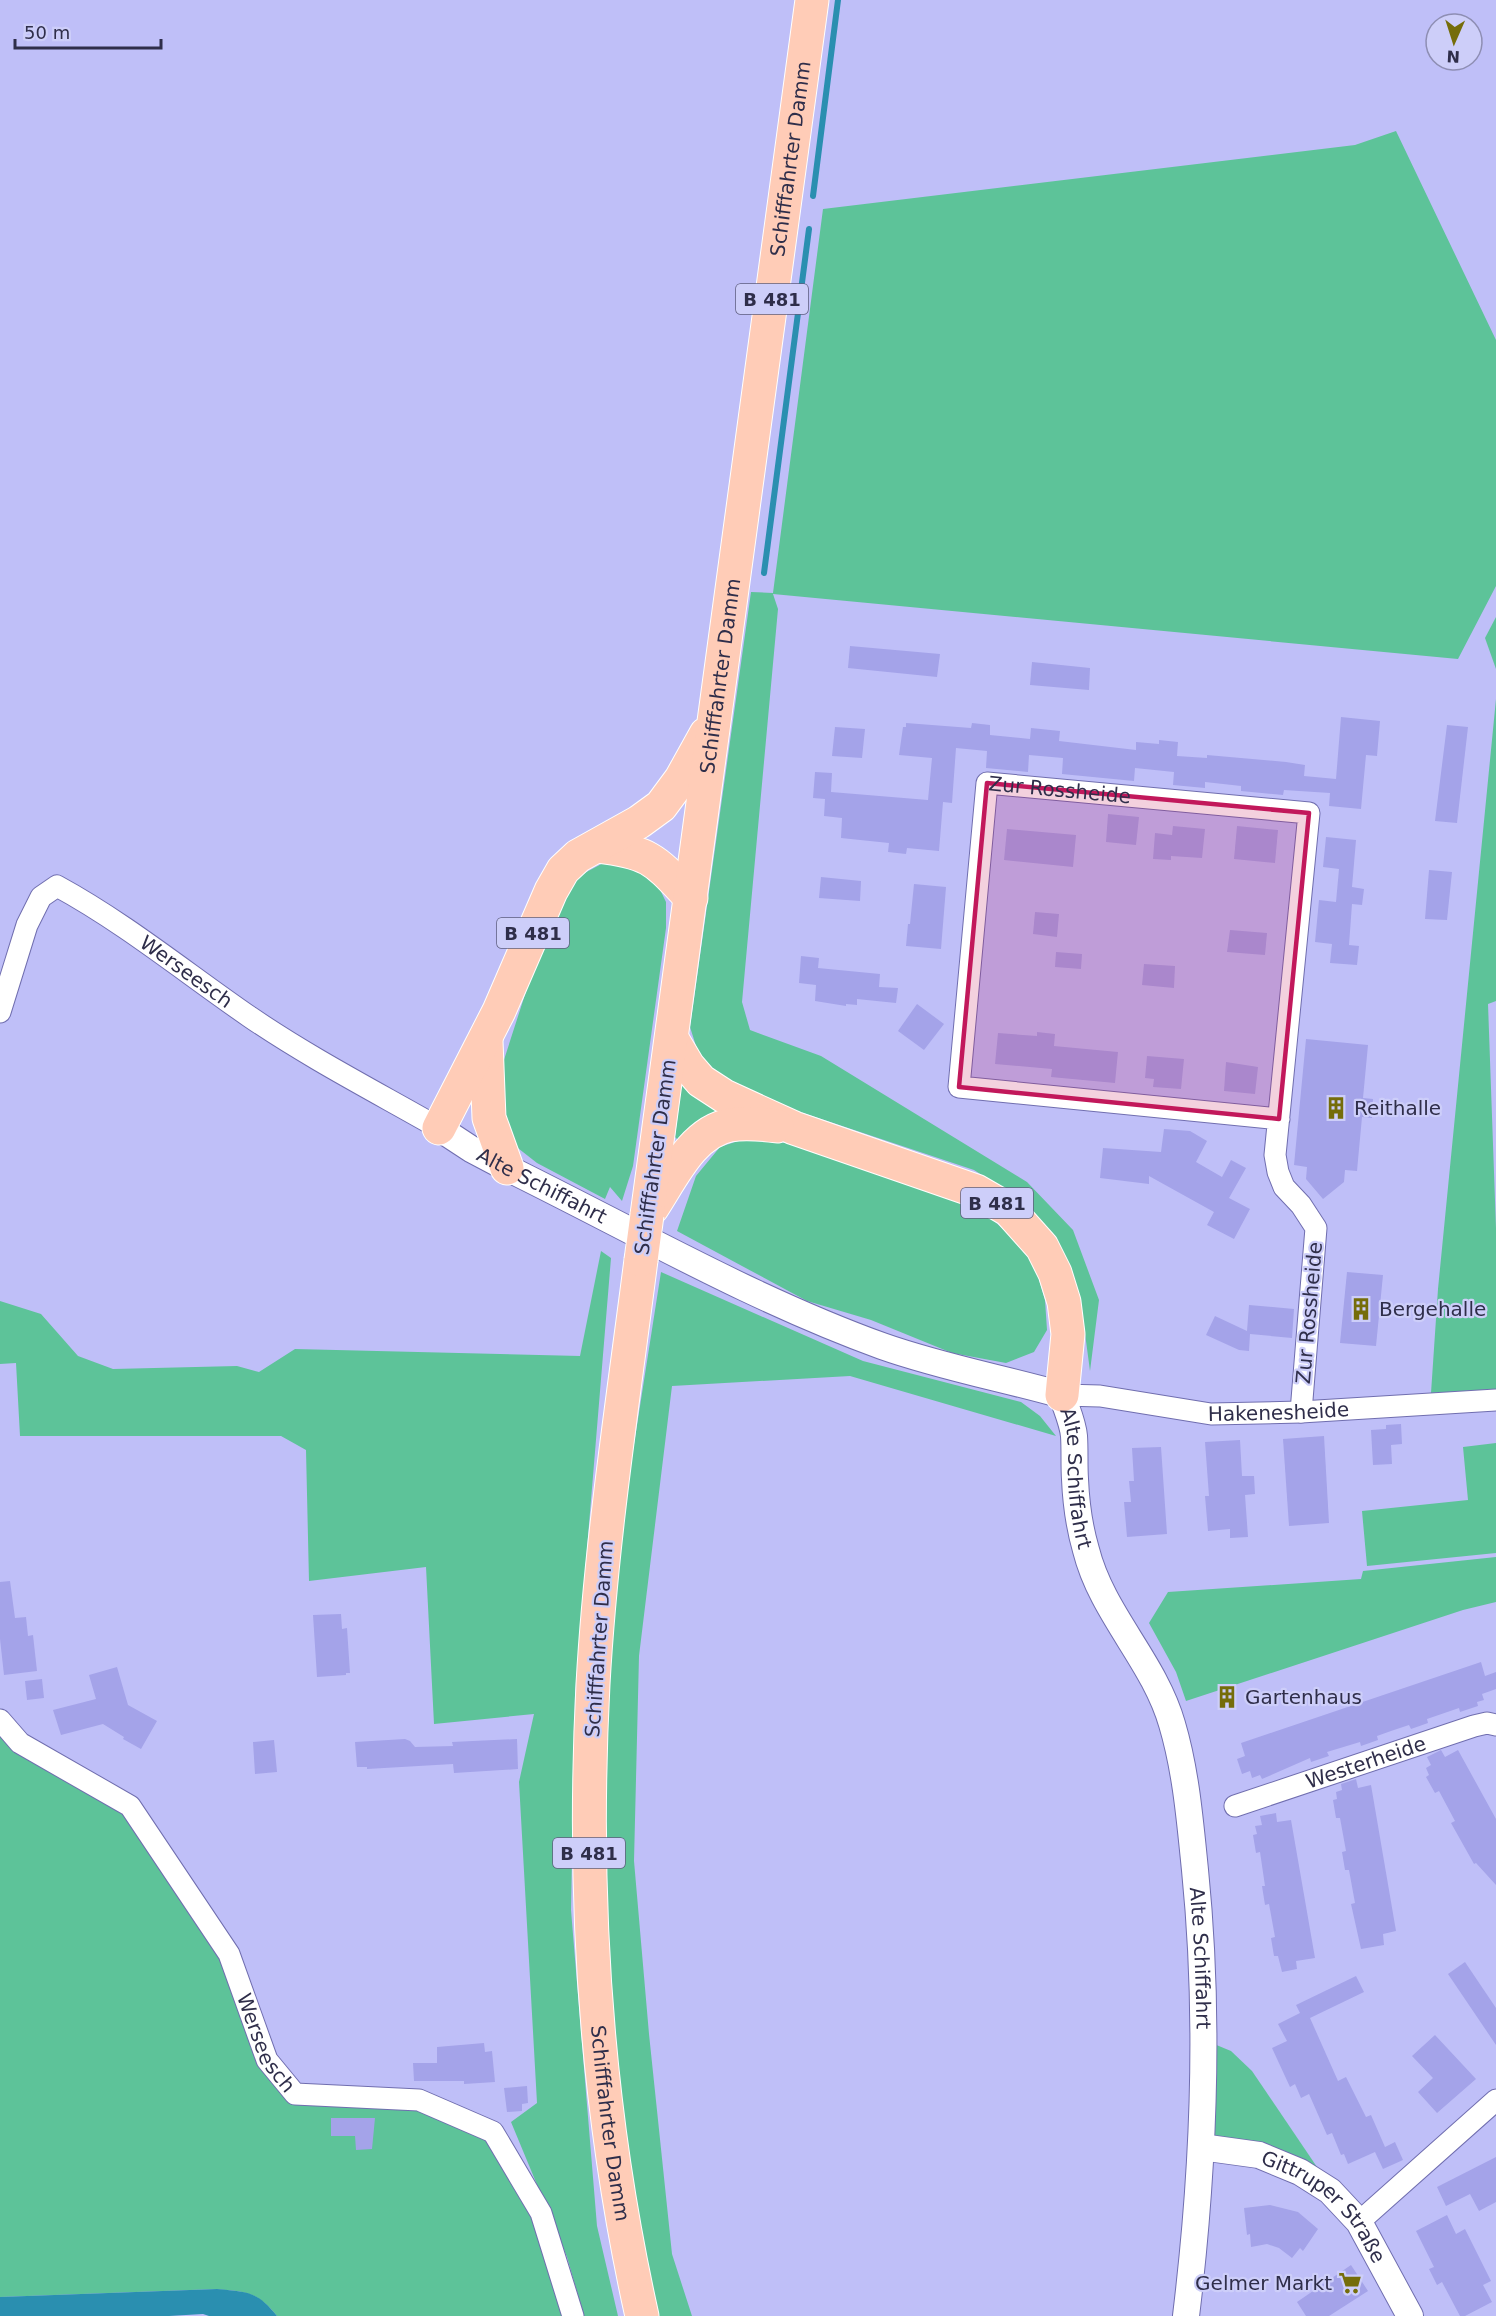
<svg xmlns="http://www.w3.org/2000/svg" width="1496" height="2316" font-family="'DejaVu Sans',sans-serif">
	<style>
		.green { fill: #5dc399 }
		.water { fill: #2a8fb0 }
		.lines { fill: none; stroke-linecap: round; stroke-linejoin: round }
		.stream { stroke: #2a8fb0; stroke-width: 6 }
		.building { fill: #a4a3e9 }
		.minor-casing { stroke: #706eaf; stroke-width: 23 }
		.tertiary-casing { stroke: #706eaf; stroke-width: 28 }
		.trunk-casing { stroke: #fff; stroke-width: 35 }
		.minor { stroke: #fff; stroke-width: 21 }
		.tertiary { stroke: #fff; stroke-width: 26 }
		.trunk { stroke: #ffccb7; stroke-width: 33 }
		.trunk-bridge-casing { stroke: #fff; stroke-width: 35; stroke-linecap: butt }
		.trunk-bridge { stroke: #ffccb7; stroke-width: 33 }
		.marked { fill: #c2185b; fill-opacity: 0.2; stroke: #c2185b; stroke-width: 4.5; stroke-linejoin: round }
		.labels { text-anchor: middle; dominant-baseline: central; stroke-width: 4.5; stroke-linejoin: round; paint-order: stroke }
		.shield { fill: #cdcef9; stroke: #5e5e7e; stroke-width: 1.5 }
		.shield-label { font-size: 18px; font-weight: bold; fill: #2f2e4a }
		.street-label { font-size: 20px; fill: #2f2e4a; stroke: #cdcef9 }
		.poi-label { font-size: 20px; fill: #2f2e4a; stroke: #cdcef9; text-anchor: start }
	</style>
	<rect width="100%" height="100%" fill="#bfbff8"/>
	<g class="green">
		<polygon points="1396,131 1496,340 1496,586 1458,659 773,594 778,609 742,1002 750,1030 821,1056 1027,1182 1073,1230 1099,1300 1090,1371 1084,1326 1069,1273 1018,1198 974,1170 761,1099 702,1065 690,1027 751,592 773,593 823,209 1355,145"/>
		<polygon points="1496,617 1496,669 1485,638"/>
		<polygon points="1496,699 1496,1001 1488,1004 1496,1228 1496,1389 1431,1393 1438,1289"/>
		<polygon points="607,861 653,875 666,902 666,928 633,1166 622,1201 610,1187 605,1199 537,1163 514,1145 502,1121 502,1066 530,979 568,893 577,877"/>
		<polygon points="682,1082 729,1113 678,1140 675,1137"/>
		<polygon points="750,1137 792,1144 979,1207 1032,1256 1045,1300 1047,1330 1034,1352 1006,1363 952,1353 871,1320 807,1301 677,1231 696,1176 720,1147"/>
		<polygon points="601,1251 611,1258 575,1694 571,1910 597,2226 618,2316 584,2316 567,2257 511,2122 537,2103 519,1782 534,1714 434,1724 426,1567 309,1581 306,1450 281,1436 20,1436 16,1363 0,1364 0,1301 41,1314 78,1356 113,1369 237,1366 259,1372 295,1349 580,1356"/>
		<polygon points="661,1272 863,1361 1021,1402 1040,1416 1056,1436 850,1376 672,1386 639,1656 634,1861 649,2034 672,2254 692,2316 658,2316 630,2172 601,1913 609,1604"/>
		<polygon points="1496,1443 1496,1553 1367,1566 1362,1511 1468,1500 1463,1447"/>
		<polygon points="1496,1557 1496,1602 1463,1610 1186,1701 1176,1672 1149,1623 1168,1592 1361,1579 1363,1571"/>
		<path d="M0,1731L126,1813L225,1960L288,2097L415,2107L487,2139L536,2220L565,2316H277C257,2292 248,2292 217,2289L0,2297Z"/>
		<polygon points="1214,2044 1231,2051 1252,2071 1319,2170 1213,2136"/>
	</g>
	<path class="water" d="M217,2289C248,2292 257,2291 277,2316H209L203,2314L169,2316H0V2297Z"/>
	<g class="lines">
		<g class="stream">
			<polyline points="813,196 838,0"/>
			<polyline points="764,573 809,229"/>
		</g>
	</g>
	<g class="building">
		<polygon points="850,646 940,654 937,677 848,668"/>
		<polygon points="1032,662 1090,668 1089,690 1030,685"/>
		<polygon points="1341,717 1380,721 1377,756 1366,755 1361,809 1329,806 1330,793 1284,790 1283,795 1241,791 1241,786 1205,782 1205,788 1173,785 1174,772 1135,768 1134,781 1062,774 1063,758 1029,755 1028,772 986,768 987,751 956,748 952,803 943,802 939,851 907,848 906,854 888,852 889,843 841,838 842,818 824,816 825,799 813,798 815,772 832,773 831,792 928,800 932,758 899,755 903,727 906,727 906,723 971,728 972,723 990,725 990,735 1030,739 1031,728 1060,731 1059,741 1136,750 1136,742 1159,744 1159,740 1178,742 1177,756 1207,758 1207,755 1286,762 1305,765 1304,776 1336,779"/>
		<polygon points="1447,725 1468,727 1457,823 1435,821"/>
		<polygon points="835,727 865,729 862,758 832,756"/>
		<polygon points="1108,814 1139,817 1136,845 1106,842"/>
		<polygon points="1173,826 1205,829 1202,858 1171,856 1171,860 1153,859 1155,833 1172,835"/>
		<polygon points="1237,826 1278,830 1275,863 1234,859"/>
		<polygon points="1007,829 1076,835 1073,867 1004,860"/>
		<polygon points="1326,837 1356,840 1352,887 1364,889 1362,905 1352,904 1349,945 1359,946 1357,965 1330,963 1332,944 1315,942 1319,900 1336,902 1339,869 1323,867"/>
		<polygon points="1429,870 1452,872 1447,920 1425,919"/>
		<polygon points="821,877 861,881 860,901 819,898"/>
		<polygon points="914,884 946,887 941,949 906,946 908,924 910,924"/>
		<polygon points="1035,912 1059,914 1057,937 1033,934"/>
		<polygon points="1230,930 1267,933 1265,955 1227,952"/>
		<polygon points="1056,952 1082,954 1081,969 1055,967"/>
		<polygon points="801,956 819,958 818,968 880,974 879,987 898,988 896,1003 857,999 857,1005 846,1004 846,1006 815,1001 816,985 799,983"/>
		<polygon points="1144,964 1175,966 1174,988 1142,985"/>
		<polygon points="917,1004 944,1024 924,1050 898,1031"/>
		<polygon points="1037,1032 1055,1034 1054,1046 1118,1052 1115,1083 1051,1077 1052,1069 995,1064 998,1033 1037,1036"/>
		<polygon points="1306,1039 1368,1045 1363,1098 1373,1099 1372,1118 1362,1117 1357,1171 1345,1170 1344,1182 1323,1199 1306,1179 1307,1167 1294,1165"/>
		<polygon points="1147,1056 1184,1059 1181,1089 1153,1087 1154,1079 1145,1078"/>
		<polygon points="1226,1062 1258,1067 1255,1094 1224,1091"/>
		<polygon points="1164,1129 1190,1131 1207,1141 1196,1162 1222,1177 1231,1160 1246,1168 1229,1198 1250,1209 1234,1239 1207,1225 1214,1212 1149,1176 1149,1184 1100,1178 1103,1148 1161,1152"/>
		<polygon points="1347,1272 1383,1275 1376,1346 1340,1343"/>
		<polygon points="1249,1305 1294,1309 1292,1338 1250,1334 1249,1351 1239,1350 1206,1335 1215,1316 1247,1331"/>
		<polygon points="1401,1424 1402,1444 1391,1445 1392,1464 1373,1465 1371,1430 1386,1429 1386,1425"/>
		<polygon points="1324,1436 1329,1523 1289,1526 1283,1439"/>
		<polygon points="1240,1440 1242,1476 1254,1476 1255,1494 1245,1495 1248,1537 1230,1538 1230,1529 1208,1531 1205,1496 1209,1496 1205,1442"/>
		<polygon points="1161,1447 1167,1534 1127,1537 1124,1502 1131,1502 1129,1481 1134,1481 1132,1448"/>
		<polygon points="10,1581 15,1618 26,1617 28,1636 33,1635 37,1671 4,1675 0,1639 0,1582"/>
		<polygon points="341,1614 342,1629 347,1628 350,1673 346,1673 346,1675 317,1677 313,1615"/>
		<polygon points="1481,1662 1485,1676 1496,1672 1496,1689 1482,1694 1484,1700 1477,1702 1478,1706 1460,1712 1459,1708 1427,1719 1428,1723 1411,1729 1409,1725 1391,1731 1377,1736 1378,1740 1361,1746 1360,1742 1327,1752 1329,1756 1311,1762 1310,1758 1262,1779 1260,1775 1252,1778 1250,1771 1242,1774 1237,1759 1245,1756 1241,1743"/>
		<polygon points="117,1667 128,1705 157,1721 141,1749 123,1739 124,1737 103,1724 61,1735 53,1710 96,1699 89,1675"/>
		<polygon points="42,1679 44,1698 27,1700 25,1681"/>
		<polygon points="405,1739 410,1741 415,1747 453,1746 452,1742 517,1739 518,1769 454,1773 453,1764 367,1769 367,1767 357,1767 355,1742"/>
		<polygon points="274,1740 277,1772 255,1774 253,1742"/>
		<polygon points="1441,1750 1445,1757 1458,1750 1496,1819 1496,1885 1476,1863 1474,1864 1451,1823 1455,1821 1439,1791 1435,1793 1426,1777 1429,1775 1426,1768 1431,1765 1427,1757"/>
		<polygon points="1356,1779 1358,1788 1371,1785 1396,1931 1383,1934 1384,1945 1361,1949 1351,1904 1355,1903 1349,1870 1345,1870 1342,1852 1346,1851 1340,1818 1336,1818 1333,1800 1337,1799 1336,1792 1342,1790 1341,1784"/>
		<polygon points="1276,1813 1277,1822 1291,1820 1315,1958 1296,1961 1297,1969 1282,1972 1278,1956 1274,1956 1271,1938 1275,1937 1269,1904 1265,1905 1262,1886 1265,1886 1260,1852 1256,1853 1253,1835 1257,1834 1255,1826 1262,1825 1260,1816"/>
		<polygon points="1465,1962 1496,2008 1496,2045 1448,1974"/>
		<polygon points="1356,1976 1364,1992 1310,2018 1338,2081 1346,2077 1366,2117 1371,2115 1385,2147 1395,2142 1403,2160 1383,2169 1375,2152 1348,2164 1344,2154 1341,2155 1332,2133 1327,2135 1309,2094 1301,2098 1295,2084 1290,2087 1272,2048 1287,2041 1278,2024 1300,2013 1296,2005"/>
		<polygon points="1435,2035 1476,2079 1437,2113 1418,2092 1433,2078 1412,2056"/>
		<polygon points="484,2043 485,2052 492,2051 495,2082 464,2084 464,2081 414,2081 413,2063 437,2063 437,2047"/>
		<polygon points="527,2086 528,2103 522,2104 522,2111 507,2112 504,2088"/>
		<polygon points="331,2118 375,2118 372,2149 356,2150 355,2136 331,2136"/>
		<polygon points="1496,2157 1496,2202 1479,2211 1470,2194 1446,2206 1437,2187"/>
		<polygon points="1270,2205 1298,2212 1318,2229 1303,2251 1300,2248 1292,2258 1279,2248 1267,2244 1251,2247 1250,2234 1247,2235 1244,2208"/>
		<polygon points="1447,2215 1456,2234 1465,2229 1491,2281 1483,2285 1492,2302 1465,2316 1460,2316 1442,2282 1437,2285 1429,2269 1434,2267 1416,2231"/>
		<polygon points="1351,2265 1368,2291 1329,2316 1306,2316 1297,2302"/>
	</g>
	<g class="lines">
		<g class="minor-casing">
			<g id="minor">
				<path id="s1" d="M0,1012L27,925L41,897L57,886C125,923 186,973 250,1017C310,1058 376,1092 439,1128"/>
				<path id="s2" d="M1279,1119L959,1087L987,783L1309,813L1275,1155L1278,1172L1284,1187L1301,1205L1316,1228L1301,1412"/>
				<path id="s3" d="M1062,1395L1100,1396L1211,1414L1301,1412L1496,1400"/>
				<path id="s4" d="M0,1720L20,1743L130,1806L229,1954L267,2060L295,2094L419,2100L493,2132L541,2213L573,2316"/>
				<path id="s5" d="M1235,1806L1474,1726L1487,1723L1496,1725"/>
				<polyline points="1359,2222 1496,2100"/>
			</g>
		</g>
		<g class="tertiary-casing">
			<g id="tertiary">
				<path id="s6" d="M439,1128L471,1149L507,1168C631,1229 752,1299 882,1346C941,1367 1002,1378 1062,1395C1066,1408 1073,1423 1074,1436C1075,1450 1074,1465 1075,1479C1076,1503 1079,1526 1086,1550C1102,1614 1154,1661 1172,1724C1186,1771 1190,1821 1195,1870C1210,2018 1204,2168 1186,2316"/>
				<path id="s7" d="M1201,2147L1259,2155L1300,2172L1330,2191L1359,2222L1410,2316"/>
			</g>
		</g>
		<g class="trunk-casing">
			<g id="trunk">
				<path d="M598,846C651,852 656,861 691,898"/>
				<polyline points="672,1039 688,1066 701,1081 724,1096 794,1128 976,1191 1009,1210 1042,1247 1055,1273 1064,1302 1068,1334 1062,1395"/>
				<polyline points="486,1041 489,1118 507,1168"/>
				<polyline points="439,1128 499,1011 551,891 563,870 578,856 639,822 661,806 681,779 706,734"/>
				<path d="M652,1208C672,1178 692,1132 730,1125C746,1122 762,1124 777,1126"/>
				<path id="s8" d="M647,1215L812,0"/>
				<path id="s9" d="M641,1260C623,1401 601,1542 593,1684C582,1895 596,2110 642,2316"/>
			</g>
		</g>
		<use href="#minor" class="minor"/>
		<use href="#tertiary" class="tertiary"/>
		<use href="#trunk" class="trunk"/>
		<g class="trunk-bridge-casing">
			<polyline id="trunk-bridge" points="641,1260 647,1215"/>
		</g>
		<use href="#trunk-bridge" class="trunk-bridge"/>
	</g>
	<path class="marked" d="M987,783L1309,813L1279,1119L959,1087Z"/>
	<defs>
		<g id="building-bare" transform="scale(1.8)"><path d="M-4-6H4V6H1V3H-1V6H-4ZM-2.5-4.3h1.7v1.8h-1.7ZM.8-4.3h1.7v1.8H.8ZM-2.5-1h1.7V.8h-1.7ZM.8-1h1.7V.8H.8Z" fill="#756d0a" stroke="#cdcef9" stroke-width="2.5" paint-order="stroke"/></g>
		<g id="supermarket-bare" transform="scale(1.8)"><path d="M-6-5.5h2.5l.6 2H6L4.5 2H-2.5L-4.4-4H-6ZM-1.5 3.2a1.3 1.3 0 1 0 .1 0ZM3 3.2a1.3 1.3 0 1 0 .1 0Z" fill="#756d0a" stroke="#cdcef9" stroke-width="2.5" paint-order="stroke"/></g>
	</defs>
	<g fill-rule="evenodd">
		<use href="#building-bare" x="1336" y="1108"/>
		<use href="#building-bare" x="1361" y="1309"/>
		<use href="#building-bare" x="1227" y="1697"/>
		<use href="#supermarket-bare" x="1350" y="2283"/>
	</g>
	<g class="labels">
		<g class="shield">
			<rect x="736" y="284" width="72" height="30" rx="4.5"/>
			<rect x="497" y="918" width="72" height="30" rx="4.5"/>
			<rect x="961" y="1188" width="72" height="30" rx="4.5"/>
			<rect x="553" y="1838" width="72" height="30" rx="4.5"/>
		</g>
		<g class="shield-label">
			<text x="772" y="299">B 481</text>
			<text x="533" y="933">B 481</text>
			<text x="997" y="1203">B 481</text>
			<text x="589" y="1853">B 481</text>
		</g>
		<g class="street-label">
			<text stroke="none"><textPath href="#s8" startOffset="1066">Schifffahrter Damm</textPath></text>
			<text stroke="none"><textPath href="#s8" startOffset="544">Schifffahrter Damm</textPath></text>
			<text stroke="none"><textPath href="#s2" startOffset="700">Zur Rossheide</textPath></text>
			<text stroke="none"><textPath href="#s1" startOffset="297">Werseesch</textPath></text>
			<text transform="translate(655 1157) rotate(-82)">Schifffahrter Damm</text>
			<text stroke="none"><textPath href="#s6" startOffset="118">Alte Schiffahrt</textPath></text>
			<text transform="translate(1309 1313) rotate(-85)">Zur Rossheide</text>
			<text stroke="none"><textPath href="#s3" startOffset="218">Hakenesheide</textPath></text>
			<text stroke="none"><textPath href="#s6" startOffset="766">Alte Schiffahrt</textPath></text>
			<text transform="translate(599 1639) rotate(-86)">Schifffahrter Damm</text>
			<text stroke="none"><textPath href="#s5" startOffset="138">Westerheide</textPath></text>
			<text stroke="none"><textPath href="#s6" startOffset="1270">Alte Schiffahrt</textPath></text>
			<text stroke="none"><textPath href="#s4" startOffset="432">Werseesch</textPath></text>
			<text stroke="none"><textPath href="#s9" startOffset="867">Schifffahrter Damm</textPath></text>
			<text stroke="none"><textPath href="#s7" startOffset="144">Gittruper Straße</textPath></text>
		</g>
		<g class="poi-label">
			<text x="1354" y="1108">Reithalle</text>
			<text x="1379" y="1309">Bergehalle</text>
			<text x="1245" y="1697">Gartenhaus</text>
			<text x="1332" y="2283" text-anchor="end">Gelmer Markt</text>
		</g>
	</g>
	<g transform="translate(1454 42) rotate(183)"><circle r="28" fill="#cdcef9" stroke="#8e8eb3" stroke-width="1.5"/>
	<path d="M0-4.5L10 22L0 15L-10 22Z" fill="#756d0a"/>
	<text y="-9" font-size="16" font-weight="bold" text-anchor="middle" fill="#2f2e4a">N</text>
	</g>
	<path d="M15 39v9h146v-9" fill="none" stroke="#2f2e4a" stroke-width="3"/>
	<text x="24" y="39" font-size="18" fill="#2f2e4a" stroke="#cdcef9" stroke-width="4.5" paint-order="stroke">50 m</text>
</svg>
